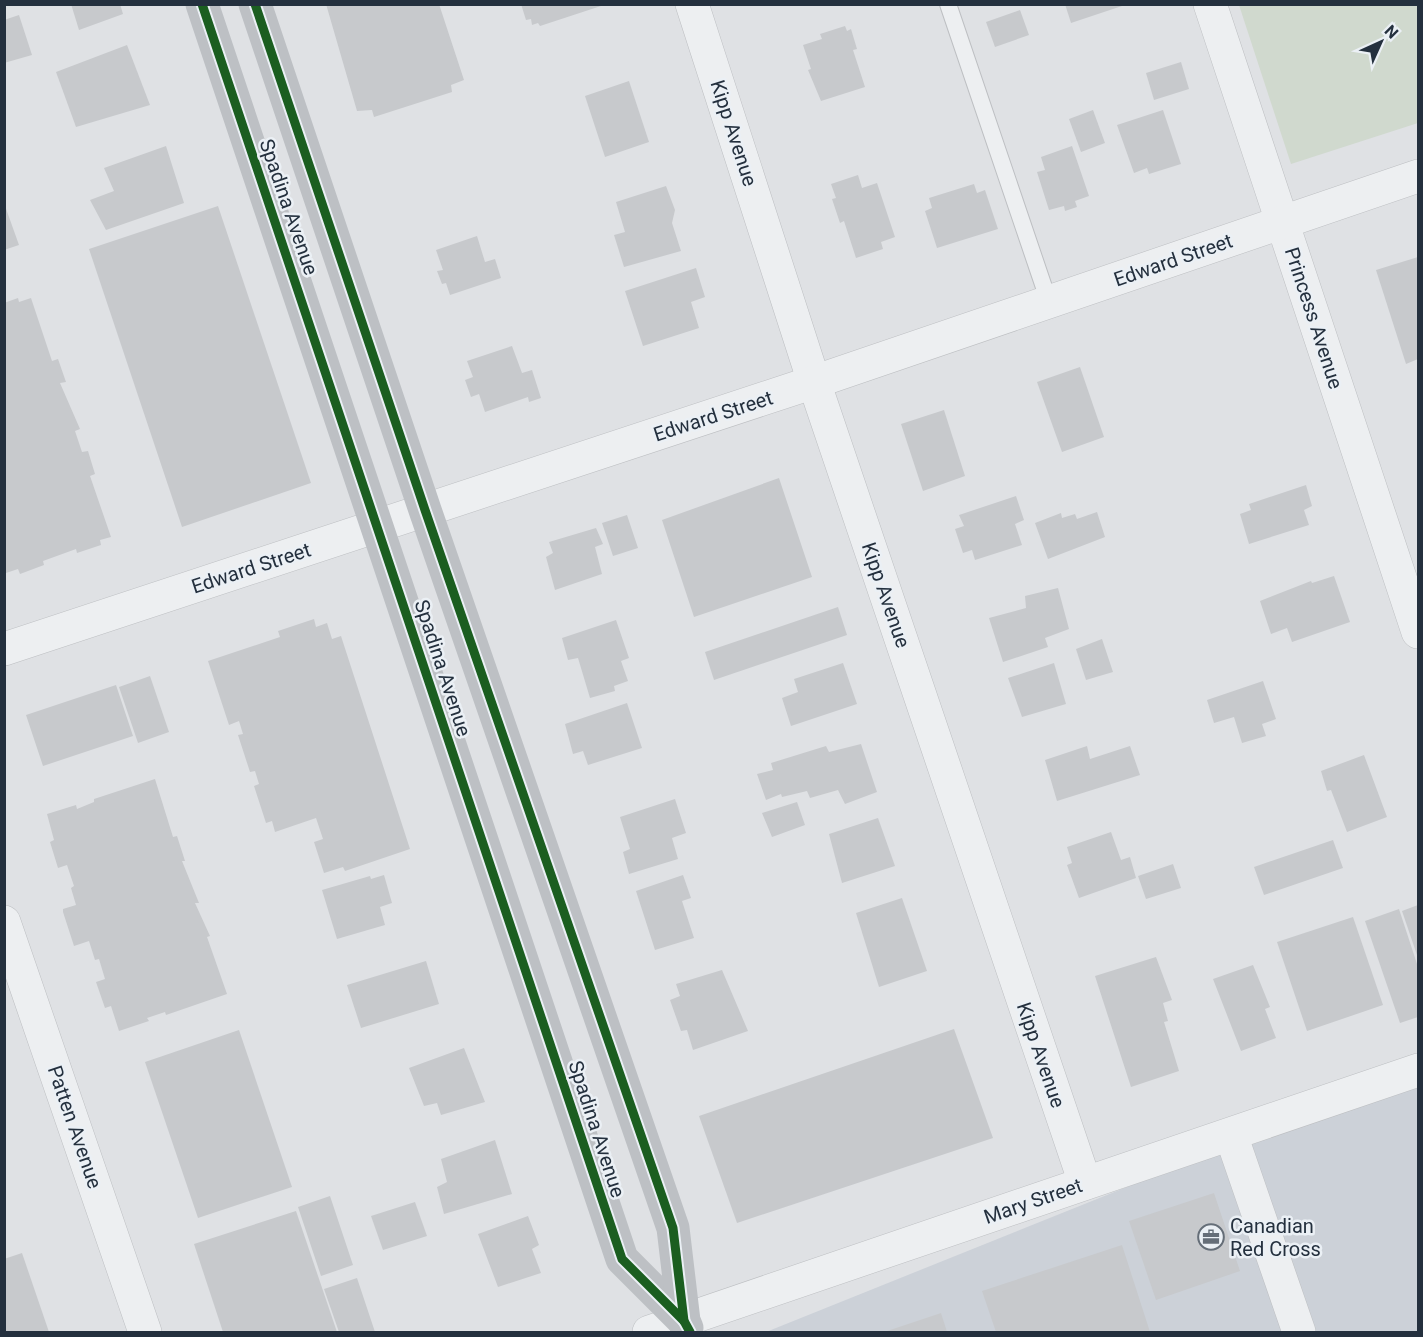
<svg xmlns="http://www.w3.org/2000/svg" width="1423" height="1337" font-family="Roboto,sans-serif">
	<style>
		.built { fill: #ccd1d8 }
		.green { fill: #d0d9ce }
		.building { fill: #c7c9cc }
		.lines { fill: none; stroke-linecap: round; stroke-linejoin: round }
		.lane-casing { stroke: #bdbfc2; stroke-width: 18 }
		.street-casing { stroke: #bdbfc2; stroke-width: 34 }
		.lane { stroke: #edeff1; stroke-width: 16 }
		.street { stroke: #edeff1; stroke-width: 33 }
		.secondary { stroke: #bdc0c4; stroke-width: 33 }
		.cycleway-casing { stroke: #ebf0f5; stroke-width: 13 }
		.cycleway { stroke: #1b5e20; stroke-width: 9 }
		.labels { text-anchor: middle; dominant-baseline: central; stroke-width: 5; stroke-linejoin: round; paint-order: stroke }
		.street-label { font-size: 20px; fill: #24303e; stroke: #ebf0f5 }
		.poi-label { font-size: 20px; fill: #24303e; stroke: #ebf0f5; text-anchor: start }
	</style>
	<rect width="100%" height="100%" fill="#dfe1e4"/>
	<polygon class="built" points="1418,1070 1418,1332 766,1332"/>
	<polygon class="green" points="1239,5 1418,5 1418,123 1291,164"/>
	<g class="building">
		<polygon points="71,4 120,4 123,14 79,30"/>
		<polygon points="326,4 439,4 464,80 451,85 452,92 374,117 372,110 357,111"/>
		<polygon points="521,4 604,4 604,5 540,26 538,23 532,25 531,19 526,20"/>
		<polygon points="1065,4 1125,4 1125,5 1071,23"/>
		<polygon points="1020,10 1029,35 995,47 986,22"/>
		<polygon points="19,15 32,55 4,63 4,20"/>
		<polygon points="845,26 847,31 851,29 857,49 853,50 865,87 821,101 808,70 811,69 803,45 822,39 820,34"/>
		<polygon points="127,45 150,105 76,127 56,72"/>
		<polygon points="1181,62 1189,89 1154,100 1146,73"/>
		<polygon points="629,81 649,142 605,157 585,96"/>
		<polygon points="1093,110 1105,143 1081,152 1069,119"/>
		<polygon points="1163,110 1181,164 1149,174 1147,168 1134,173 1117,125"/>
		<polygon points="166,146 184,203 106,230 90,200 114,191 104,168"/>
		<polygon points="1072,146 1089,196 1075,201 1077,207 1065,211 1064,206 1049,210 1037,172 1045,170 1041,157"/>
		<polygon points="858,175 862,188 877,183 895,237 881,242 883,249 856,258 844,221 840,223 832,199 836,198 831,184"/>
		<polygon points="974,184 977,193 985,190 998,229 937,248 925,211 932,208 929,198"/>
		<polygon points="666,186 675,210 672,223 681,251 624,267 614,235 625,232 616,202"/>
		<polygon points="4,203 19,245 4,250"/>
		<polygon points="218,206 311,483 182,527 89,249"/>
		<polygon points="477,236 485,262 495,259 501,278 450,295 446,283 442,284 437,271 443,270 436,250"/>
		<polygon points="1418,257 1418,359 1406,364 1376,270"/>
		<polygon points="696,268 705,297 691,302 699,328 643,346 625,291"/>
		<polygon points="18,298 19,302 31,298 52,361 58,359 66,382 60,383 80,429 75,431 82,452 88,451 95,474 90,476 111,537 100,540 101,545 77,553 76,549 43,561 44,565 20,574 18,569 6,573 4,570 4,303"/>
		<polygon points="512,346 522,373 532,370 541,398 529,402 528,397 485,412 479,394 471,397 465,380 473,377 467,361"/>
		<polygon points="1080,367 1104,437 1062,452 1037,382"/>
		<polygon points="944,410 965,476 923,491 901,424"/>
		<polygon points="779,478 812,577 694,617 662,520"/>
		<polygon points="1306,485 1312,506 1304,510 1309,525 1249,544 1240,514 1251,510 1249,504"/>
		<polygon points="1016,496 1024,520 1015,524 1022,545 975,560 972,550 963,553 955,529 964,526 959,515"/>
		<polygon points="1097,512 1105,537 1048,559 1035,523 1061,513 1062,518 1075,514 1077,519"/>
		<polygon points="627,515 638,548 613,556 602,523"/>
		<polygon points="596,528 603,544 595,547 602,574 555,590 546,557 553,553 549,542"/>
		<polygon points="1334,576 1350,622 1292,642 1287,628 1271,634 1260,601 1311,581 1312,583"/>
		<polygon points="1058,588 1069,629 1045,638 1048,647 1003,662 989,618 1026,608 1025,596"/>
		<polygon points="838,607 847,635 714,680 705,652"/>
		<polygon points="314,619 316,627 327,623 332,639 341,636 410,849 345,871 343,867 324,873 314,842 323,839 316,818 275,832 272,821 266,823 254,786 259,784 255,771 250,772 238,735 243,734 239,721 229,725 208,661 280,637 278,631"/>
		<polygon points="616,620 629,658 621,661 628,681 614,686 615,691 590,698 578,658 568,660 562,638"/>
		<polygon points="1102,639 1113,672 1086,680 1076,649"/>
		<polygon points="843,663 857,704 791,726 782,698 798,692 794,679"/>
		<polygon points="1054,663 1066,704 1022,717 1008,678"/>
		<polygon points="150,676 169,732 138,743 119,687"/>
		<polygon points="1263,681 1276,719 1262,724 1266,736 1242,743 1234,717 1214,723 1207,700"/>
		<polygon points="116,685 133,736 43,766 26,715"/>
		<polygon points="627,703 642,748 588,765 583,751 573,754 565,724"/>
		<polygon points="861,744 877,792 845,804 838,790 810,798 807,791 782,797 781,794 766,800 757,774 773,770 771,763 826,746 829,752"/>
		<polygon points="1087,746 1090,759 1130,746 1140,775 1057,801 1045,760"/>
		<polygon points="1364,755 1387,817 1347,832 1331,790 1327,791 1321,771"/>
		<polygon points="155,779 173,837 177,836 185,861 182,861 199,903 195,903 210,936 207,937 227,994 166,1015 165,1012 147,1018 149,1021 119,1031 111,1006 105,1008 96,982 105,979 99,959 95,960 89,941 74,946 63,912 63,909 76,905 71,888 74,886 67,865 58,868 50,842 54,840 47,814 76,805 77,809 94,802 94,799"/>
		<polygon points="675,799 686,833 672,838 678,859 629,874 623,852 630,849 620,817"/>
		<polygon points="797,802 805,825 772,837 762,813"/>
		<polygon points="878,818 895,866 842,883 829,834"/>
		<polygon points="1111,832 1121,860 1130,857 1136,878 1079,898 1067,865 1072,863 1067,847"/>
		<polygon points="1333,840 1343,868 1264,895 1254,867"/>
		<polygon points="1173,864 1181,888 1146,899 1138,876"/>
		<polygon points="384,875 392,903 380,907 385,925 337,939 322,890 370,876 371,879"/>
		<polygon points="683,875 691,898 682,901 694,938 655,950 636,891"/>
		<polygon points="902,898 927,971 879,987 856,913"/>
		<polygon points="1418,905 1418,958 1402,911"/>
		<polygon points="1399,909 1418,967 1418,1017 1400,1023 1365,921"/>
		<polygon points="1353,917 1383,1005 1307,1031 1277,942"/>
		<polygon points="1156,957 1172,1000 1163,1003 1168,1021 1164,1022 1179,1071 1131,1087 1095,976"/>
		<polygon points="426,961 439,1004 361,1028 347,985"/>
		<polygon points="1253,965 1270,1007 1265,1009 1276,1038 1241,1051 1213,979"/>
		<polygon points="722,970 748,1031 693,1050 687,1030 681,1031 670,1000 680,996 676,984"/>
		<polygon points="954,1029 993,1138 737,1223 699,1116"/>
		<polygon points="239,1030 292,1187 198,1218 145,1062"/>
		<polygon points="464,1048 485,1102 441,1115 437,1103 424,1106 409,1068"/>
		<polygon points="495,1140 512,1194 444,1214 437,1187 447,1182 441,1159"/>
		<polygon points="1214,1193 1240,1271 1156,1300 1129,1221"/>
		<polygon points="330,1196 353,1265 321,1276 298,1207"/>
		<polygon points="415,1202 427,1236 383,1250 371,1216"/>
		<polygon points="296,1211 337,1332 223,1332 194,1244"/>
		<polygon points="528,1216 539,1245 532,1249 541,1273 498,1287 478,1234"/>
		<polygon points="1122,1245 1150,1332 996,1332 982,1291"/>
		<polygon points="22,1253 49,1332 4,1332 4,1259"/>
		<polygon points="357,1278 375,1332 339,1332 324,1289"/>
		<polygon points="941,1313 947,1332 884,1332"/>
	</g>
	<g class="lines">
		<g class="lane-casing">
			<polyline id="lane" points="948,4 1049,302"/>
		</g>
		<g class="street-casing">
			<g id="street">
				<polyline points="692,4 814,382 1085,1183"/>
				<polyline points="1210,4 1418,632"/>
				<polyline points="4,649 814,382 1418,176"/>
				<polyline points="4,922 145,1332"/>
				<polyline points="1231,1135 1299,1332"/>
				<polyline points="649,1332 1418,1070"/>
			</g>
		</g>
		<use href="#lane" class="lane"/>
		<use href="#street" class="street"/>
		<g class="secondary">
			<polyline points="202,4 622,1259 684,1321"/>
			<polyline points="255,4 425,510 673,1228 684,1321 687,1328"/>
		</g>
		<g class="cycleway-casing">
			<g id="cycleway">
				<polyline points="202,4 622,1259 684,1321"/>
				<polyline points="255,4 425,510 673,1228 684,1321 690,1332"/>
			</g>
		</g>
		<use href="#cycleway" class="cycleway"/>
	</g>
	<defs>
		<g id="office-ring" transform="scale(1.35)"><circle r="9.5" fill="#ebf0f5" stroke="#656e78" stroke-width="1.5"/><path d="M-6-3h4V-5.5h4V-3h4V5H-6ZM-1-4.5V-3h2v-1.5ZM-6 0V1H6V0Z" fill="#656e78"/></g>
	</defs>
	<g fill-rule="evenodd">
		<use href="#office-ring" x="1211" y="1237"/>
	</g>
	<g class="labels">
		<g class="street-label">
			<text transform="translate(734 133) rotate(72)">Kipp Avenue</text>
			<text transform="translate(289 207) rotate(71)">Spadina Avenue</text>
			<text transform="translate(1173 260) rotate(-19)">Edward Street</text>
			<text transform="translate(1314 318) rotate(72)">Princess Avenue</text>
			<text transform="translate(713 416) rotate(-18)">Edward Street</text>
			<text transform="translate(251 568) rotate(-18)">Edward Street</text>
			<text transform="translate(886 595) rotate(71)">Kipp Avenue</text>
			<text transform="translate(443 668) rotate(72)">Spadina Avenue</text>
			<text transform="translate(1041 1055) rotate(71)">Kipp Avenue</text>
			<text transform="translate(75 1127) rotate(71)">Patten Avenue</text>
			<text transform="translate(597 1129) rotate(72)">Spadina Avenue</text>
			<text transform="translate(1033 1201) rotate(-19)">Mary Street</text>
		</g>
		<g class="poi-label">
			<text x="1230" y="1226">Canadian<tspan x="1230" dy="23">Red Cross</tspan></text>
		</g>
	</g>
	<rect width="1423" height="1337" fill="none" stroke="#24303e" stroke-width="12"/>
	<g transform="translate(1381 42) rotate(45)" stroke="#ebf0f5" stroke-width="4.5" paint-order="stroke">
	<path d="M0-4.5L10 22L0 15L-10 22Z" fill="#24303e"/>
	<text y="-9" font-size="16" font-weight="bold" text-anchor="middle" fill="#24303e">N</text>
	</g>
</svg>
